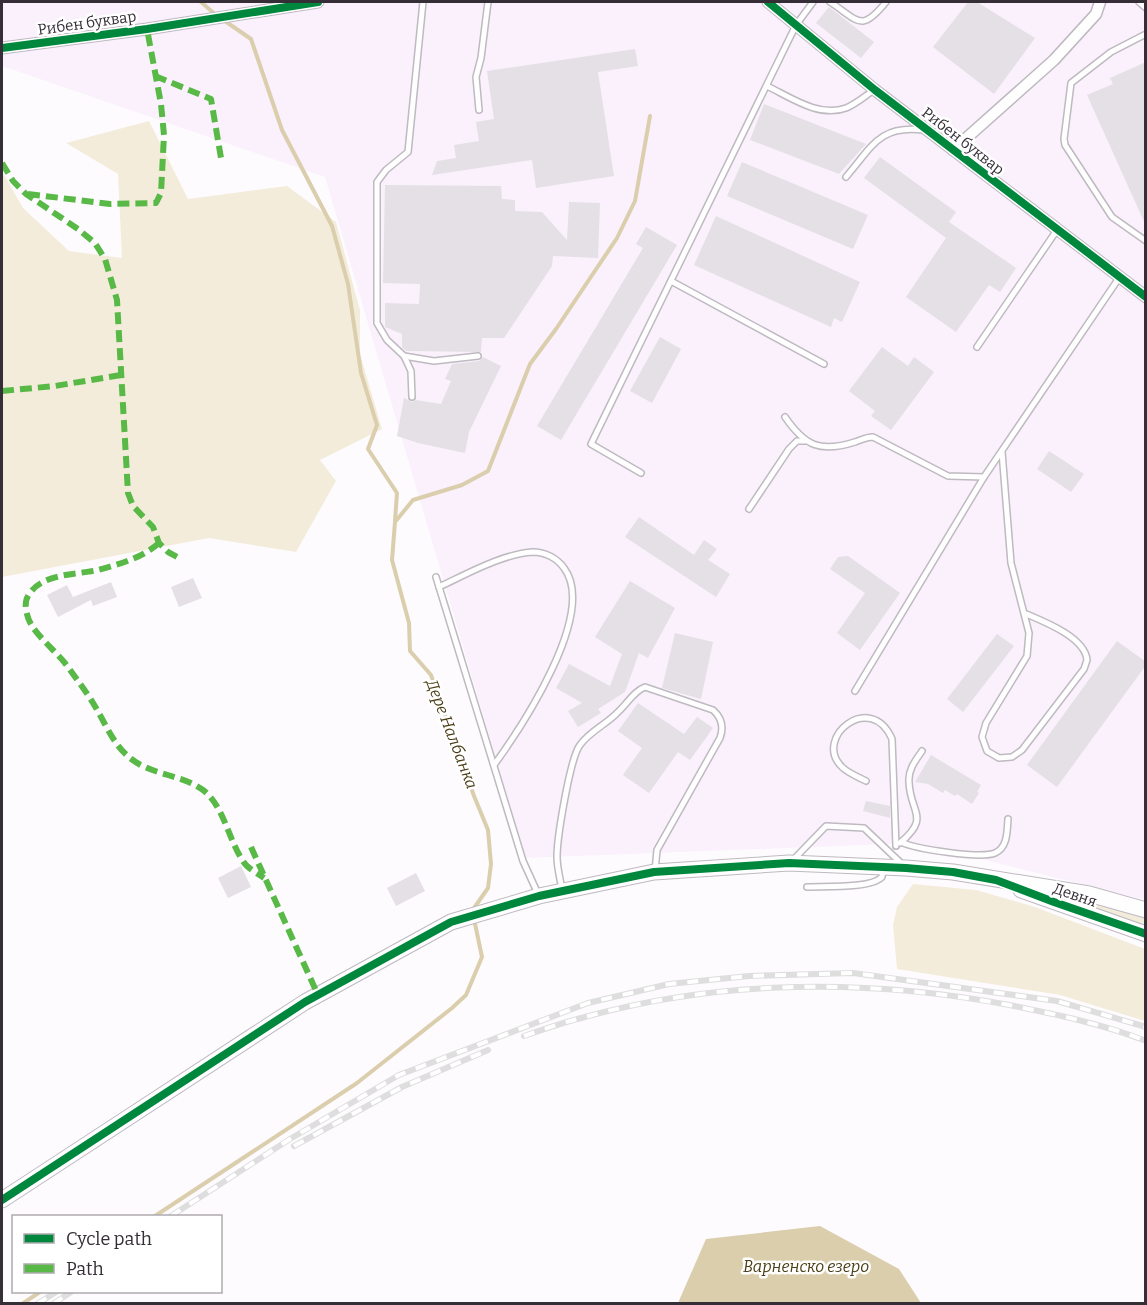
<svg xmlns="http://www.w3.org/2000/svg" width="1147" height="1305" font-family="Bitter,serif">
	<style>
		.built { fill: #faf1fd }
		.green { fill: #f4ecdb }
		.water { fill: #dbcead }
		.lines { fill: none; stroke-linecap: round; stroke-linejoin: round }
		.stream { stroke: #dbcead; stroke-width: 4 }
		.building { fill: #e4e0e6 }
		.lane-casing { stroke: #bebac0; stroke-width: 8 }
		.street-casing { stroke: #bebac0; stroke-width: 13 }
		.secondary-casing { stroke: #bebac0; stroke-width: 17 }
		.lane { stroke: #fffeff; stroke-width: 5 }
		.street { stroke: #fffeff; stroke-width: 10 }
		.secondary { stroke: #fffeff; stroke-width: 15 }
		.rail-casing { stroke: #dfdedf; stroke-width: 6 }
		.rail { stroke: #fff; stroke-width: 4; stroke-dasharray: 11; stroke-linecap: butt }
		.quiet { stroke: #58b947; stroke-width: 6; stroke-dasharray: 12 6; stroke-linecap: butt }
		.cycleway-casing { stroke: #fff; stroke-width: 11 }
		.cycleway { stroke: #00873e; stroke-width: 8 }
		.labels { text-anchor: middle; dominant-baseline: central; stroke-width: 5; stroke-linejoin: round; paint-order: stroke }
		.street-label { font-size: 15px; fill: #352e37; stroke: #fff }
		.water-label { font-size: 16px; font-style: italic; fill: #4b3e17; stroke: #fff }
	</style>
	<rect width="100%" height="100%" fill="#fdfbfe"/>
	<polygon class="built" points="2,2 1145,2 1145,900 917,843 525,858 325,177 2,66"/>
	<g class="green">
		<polygon points="149,121 188,199 287,186 336,222 360,310 360,354 382,429 320,460 336,481 296,552 209,538 2,577 2,171 23,208 69,251 122,258 118,174 66,143"/>
		<polygon points="913,884 976,890 1035,907 1145,949 1145,1021 1060,995 897,969 893,925 897,907"/>
		<polygon points="1055,888 1145,911 1145,935 1054,902"/>
	</g>
	<polygon class="water" points="820,1226 899,1269 921,1303 678,1303 706,1239"/>
	<g class="lines">
		<g class="stream">
			<polyline points="201,2 216,15"/>
			<polyline points="222,19 251,39 282,130 332,226 348,284 361,373 377,425 368,449 397,493 395,521"/>
			<polyline points="472,911 488,888 491,864 488,830 474,796 431,675 410,651 409,623 392,560 395,522 413,500 462,485 488,471 530,364 556,329 617,238 635,201 650,116"/>
			<polyline points="155,1216 357,1083 452,1008 466,995 482,957 474,919"/>
			<polyline points="22,1304 40,1292"/>
		</g>
	</g>
	<g class="building">
		<polygon points="968,2 977,2 1035,38 994,94 933,47"/>
		<polygon points="829,7 874,42 861,58 816,23"/>
		<polygon points="635,49 638,66 598,72 614,176 536,188 532,160 432,175 437,161 456,158 454,145 479,141 476,122 494,119 487,71"/>
		<polygon points="1146,62 1146,226 1087,95 1113,84 1110,78"/>
		<polygon points="764,104 866,144 839,174 750,140"/>
		<polygon points="880,157 956,212 949,222 1016,268 1000,292 989,285 956,332 906,297 946,238 864,178"/>
		<polygon points="742,162 868,215 853,249 727,196"/>
		<polygon points="385,185 501,186 502,199 515,200 515,211 542,212 567,240 569,202 600,203 598,258 553,256 552,266 504,338 482,338 481,352 406,351 402,347 402,334 385,327 385,303 419,304 420,284 383,283"/>
		<polygon points="716,216 860,282 842,322 834,318 831,327 694,265"/>
		<polygon points="646,227 677,245 561,440 537,426 643,248 636,244"/>
		<polygon points="660,337 681,349 652,403 630,391"/>
		<polygon points="882,347 908,366 914,357 934,372 891,430 871,416 875,411 849,391"/>
		<polygon points="483,357 501,366 469,432 465,453 418,443 397,436 404,398 412,402 416,400 441,404 451,381 445,379 452,364 479,361"/>
		<polygon points="1049,451 1084,474 1071,492 1037,469"/>
		<polygon points="639,517 694,555 704,540 717,549 708,560 730,574 716,597 625,537"/>
		<polygon points="848,556 900,593 860,650 837,633 865,593 830,569 838,557"/>
		<polygon points="193,578 202,598 179,607 171,587"/>
		<polygon points="630,581 675,608 648,658 639,653 625,692 598,709 601,713 578,727 568,711 582,703 556,688 569,664 610,686 622,654 595,637"/>
		<polygon points="111,582 117,597 93,606 91,600 58,617 47,595 67,585 73,597"/>
		<polygon points="675,633 713,642 701,699 662,688"/>
		<polygon points="997,634 1014,646 963,712 947,699"/>
		<polygon points="1117,641 1146,662 1146,665 1057,787 1027,765"/>
		<polygon points="638,703 684,734 697,717 713,728 690,760 678,752 649,793 623,775 642,748 618,731"/>
		<polygon points="931,755 981,785 977,792 979,793 972,804 957,794 955,796 945,790 943,793 928,784 915,782"/>
		<polygon points="866,801 890,806 890,818 863,811"/>
		<polygon points="241,866 251,887 228,898 218,878"/>
		<polygon points="416,873 425,891 396,906 387,888"/>
	</g>
	<g class="lines">
		<g class="lane-casing">
			<g id="lane">
				<path d="M830,2C859,21 861,33 886,2"/>
				<polyline points="1139,2 1146,8"/>
				<polyline points="1146,34 1111,52 1071,83 1064,139 1065,145 1112,217 1146,241"/>
				<path d="M767,86C790,97 819,118 846,108C856,104 865,96 874,90"/>
				<polyline points="479,110 476,77 481,58 488,2"/>
				<path d="M846,177C872,147 879,125 923,130"/>
				<polyline points="671,281 824,364"/>
				<polyline points="977,347 1057,230"/>
				<polyline points="404,356 434,361 478,356"/>
				<polyline points="412,397 411,371 404,356 387,340 377,323 377,182 386,170 408,152 423,2"/>
				<path d="M785,417C805,446 820,453 855,442C861,440 866,437 873,437L948,476L984,477"/>
				<path d="M1002,452L1011,563L1029,633L1027,656L986,723L982,737L987,751L999,758L1012,757L1022,750L1084,669L1087,660C1085,637 1043,621 1024,613"/>
				<polyline points="641,473 591,444 796,25 813,2"/>
				<polyline points="749,509 789,449 797,441 805,441"/>
				<polyline points="436,577 523,861 538,894"/>
				<path d="M439,587C467,574 502,554 533,552C545,552 557,558 564,568C598,613 521,728 494,765"/>
				<polyline points="855,691 984,477 1119,278"/>
				<path d="M866,781C858,777 848,773 842,767C812,738 871,690 892,739L896,846"/>
				<path d="M901,842C915,849 981,859 995,853C1008,847 1007,831 1008,819"/>
				<path d="M900,843C931,817 910,813 909,782C908,770 915,761 922,751"/>
				<polyline points="794,859 826,826 864,828 903,865"/>
				<path d="M807,887C824,886 870,889 882,877L883,869"/>
				<path d="M562,889C560,879 557,867 557,857C557,838 570,758 580,745C590,731 607,724 618,712C627,704 634,691 645,687L713,710C722,718 724,727 720,738L657,850L655,871"/>
			</g>
		</g>
		<g class="street-casing">
			<g id="street">
				<polyline points="768,2 875,90 1146,297"/>
				<polyline points="2,48 147,29 318,2"/>
				<polyline points="953,150 1054,60 1096,14 1100,2"/>
			</g>
		</g>
		<g class="secondary-casing">
			<g id="secondary">
				<polyline points="1021,890 1146,934"/>
				<polyline points="2,1200 305,1002 451,922 539,896 654,872 789,863 906,868 953,872 1089,894 1146,910"/>
			</g>
		</g>
		<use href="#lane" class="lane"/>
		<use href="#street" class="street"/>
		<use href="#secondary" class="secondary"/>
		<g class="rail-casing">
			<g id="rail">
				<path d="M524,1036C544,1029 564,1022 585,1017C722,979 871,979 1009,1005C1054,1014 1103,1024 1146,1041"/>
				<polyline points="294,1146 402,1087 488,1050"/>
				<polyline points="171,1216 290,1139 399,1075 588,1003 669,984 749,976 853,973 1057,1001 1146,1027"/>
				<polyline points="37,1304 56,1292"/>
				<polyline points="53,1304 71,1292"/>
			</g>
		</g>
		<use href="#rail" class="rail"/>
		<g class="quiet">
			<polyline points="155,76 211,99 221,158"/>
			<polyline points="2,163 13,181 26,194 78,229 95,243 105,259 117,300 128,493 133,506 153,527 159,543 168,552 181,559"/>
			<polyline points="28,194 110,204 156,203 161,193 164,135 161,104 147,29"/>
			<polyline points="2,391 55,386 121,375"/>
			<path d="M159,543C142,558 120,564 98,570C75,575 41,573 28,596C23,604 27,618 32,626C42,641 58,653 68,667C78,681 88,694 96,708C106,725 114,745 129,757C149,775 181,774 203,790C224,806 228,839 243,861C247,868 257,873 264,878"/>
			<polyline points="251,847 318,995"/>
		</g>
		<g class="cycleway-casing">
			<g id="cycleway">
				<polyline points="768,2 875,90 1146,297"/>
				<polyline points="2,48 147,29 318,2"/>
				<polyline points="2,1200 305,1002 451,922 539,896 654,872 789,863 906,868 953,872 996,880 1054,902 1146,934"/>
			</g>
		</g>
		<use href="#cycleway" class="cycleway"/>
	</g>
	<g class="labels">
		<g class="street-label">
			<text transform="translate(87 23) rotate(-8)">Рибен буквар</text>
			<text transform="translate(963 141) rotate(38)">Рибен буквар</text>
			<text transform="translate(1075 895) rotate(19)">Девня</text>
		</g>
		<g class="water-label">
			<text transform="translate(452 734) rotate(69)">Дере Налбанка</text>
			<text x="806" y="1266">Варненско езеро</text>
		</g>
	</g>
	<rect width="1147" height="1305" fill="none" stroke="#352e37" stroke-width="6"/>
	<rect x="12" y="1215" width="210" height="78" fill="#ffffff" stroke="#aeabaf" stroke-width="1.5"/>
	<rect x="24" y="1234" width="30" height="9" fill="#00873e" stroke="#aeabaf" stroke-width="1.5"/>
	<text x="66" y="1245" font-size="18" fill="#352e37">Cycle path</text>
	<rect x="24" y="1264" width="30" height="9" fill="#58b947" stroke="#aeabaf" stroke-width="1.5"/>
	<text x="66" y="1275" font-size="18" fill="#352e37">Path</text>
</svg>
